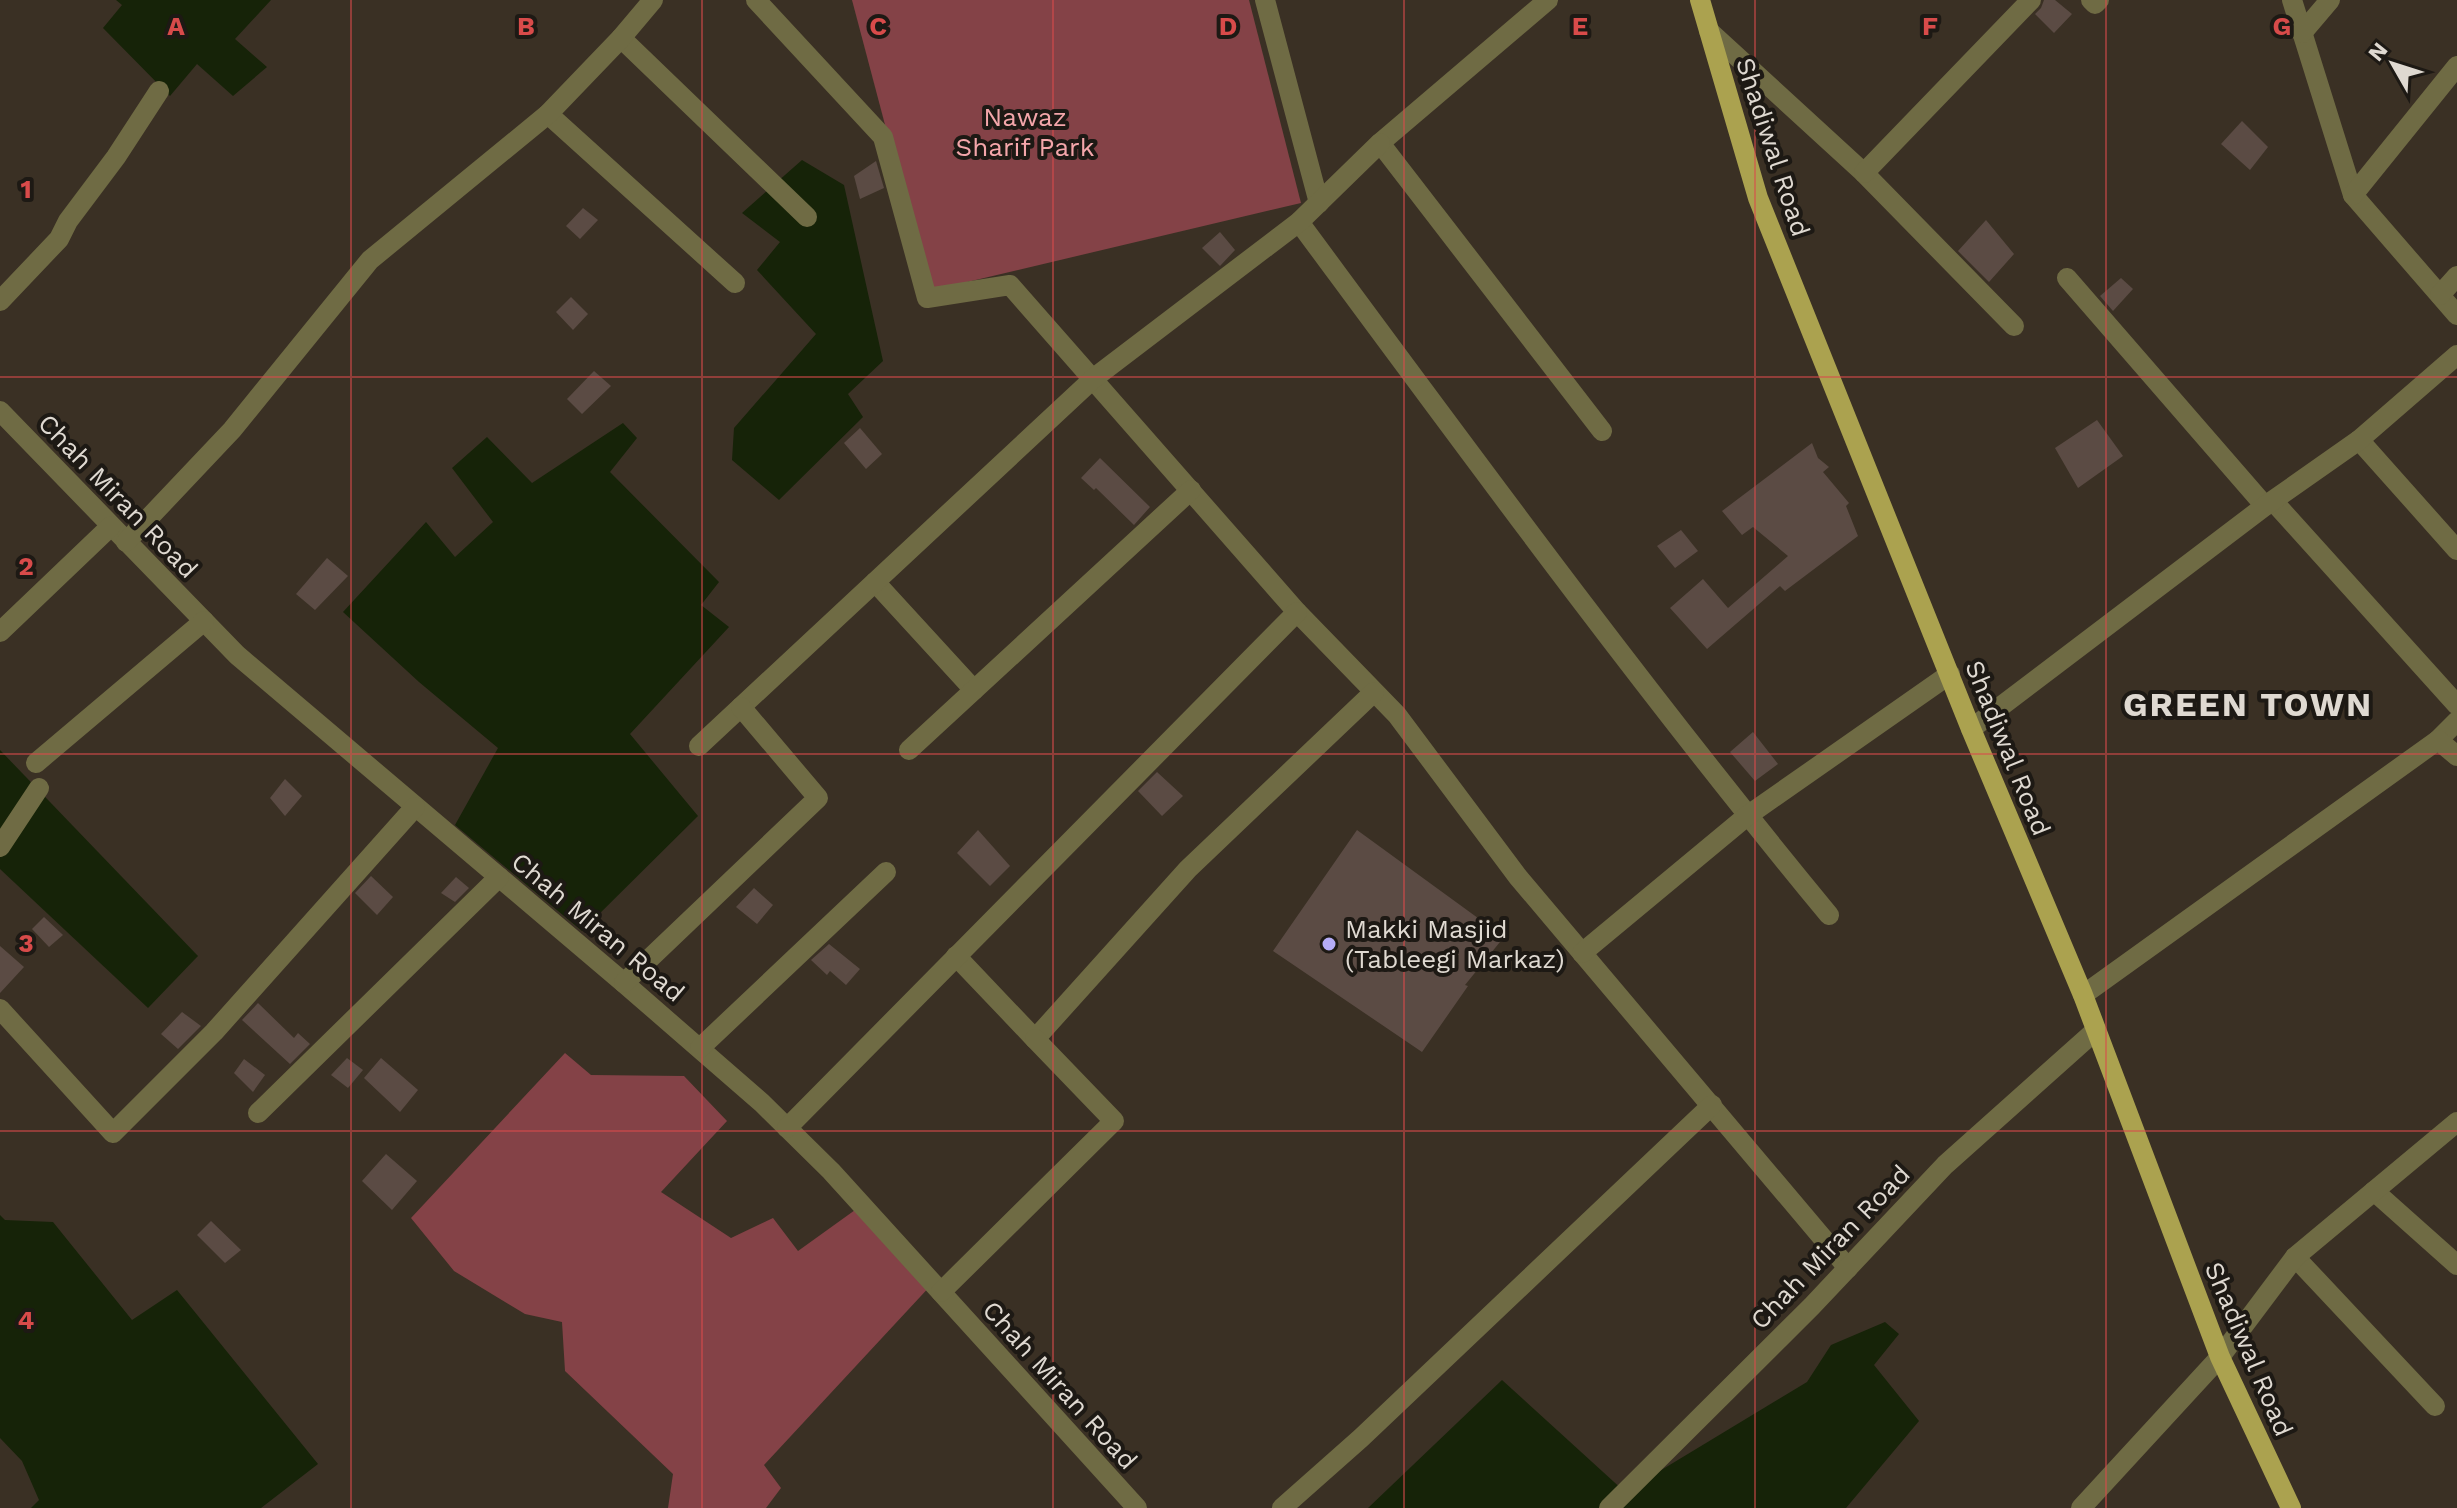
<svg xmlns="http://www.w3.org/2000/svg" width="2457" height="1508" font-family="'Work Sans',sans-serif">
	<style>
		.green { fill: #844247 }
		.water { fill: #162308 }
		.building { fill: #5b4b44 }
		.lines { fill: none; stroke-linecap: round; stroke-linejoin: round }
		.street { stroke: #6f6b44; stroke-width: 20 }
		.primary { stroke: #aba24f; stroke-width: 20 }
		.grid { fill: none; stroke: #d84b4a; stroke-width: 2; stroke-opacity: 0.55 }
		.poi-dot { fill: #b5acf8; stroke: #1d1914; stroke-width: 3 }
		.labels { text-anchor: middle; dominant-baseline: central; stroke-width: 8; stroke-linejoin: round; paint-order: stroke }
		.park-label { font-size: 26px; fill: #f4a6aa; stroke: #1d1914 }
		.street-label { font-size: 26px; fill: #dfd9d1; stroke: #1d1914 }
		.poi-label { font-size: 26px; fill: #dfd9d1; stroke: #1d1914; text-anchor: start }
		.district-label { font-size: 34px; font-weight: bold; letter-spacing: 2px; fill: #dfd9d1; stroke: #1d1914 }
		.grid-label { font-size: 26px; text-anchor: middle; font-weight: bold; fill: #d84b4a; stroke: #1d1914; stroke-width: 8; stroke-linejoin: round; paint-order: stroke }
	</style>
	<rect width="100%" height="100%" fill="#3a3024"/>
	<g class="green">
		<polygon points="852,0 1249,0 1301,203 929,291"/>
		<polygon points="565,1053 591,1075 684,1076 727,1121 661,1192 731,1238 773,1218 798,1251 862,1205 933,1283 764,1465 781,1488 766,1508 668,1508 673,1474 565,1371 562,1322 525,1314 454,1271 411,1218"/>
	</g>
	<g class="water">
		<polygon points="116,0 271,0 235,39 267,67 233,96 197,64 170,96 103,28 122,5"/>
		<polygon points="802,160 844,185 883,361 848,394 863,417 779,500 732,460 734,428 816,334 757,270 780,242 742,213"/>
		<polygon points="623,423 637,438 610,472 719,582 701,605 729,627 630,734 698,816 582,931 455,825 498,748 419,682 343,612 426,522 455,557 493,522 452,468 487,437 532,483"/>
		<polygon points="0,750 198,956 148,1008 0,869"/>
		<polygon points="0,1215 5,1220 53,1222 132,1320 177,1290 318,1464 261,1508 31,1508 39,1500 22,1461 0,1438"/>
		<polygon points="1885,1322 1899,1334 1874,1365 1919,1421 1846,1508 1368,1508 1502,1380 1625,1492 1807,1382 1831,1345"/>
	</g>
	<g class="building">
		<polygon points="2044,0 2055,0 2072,14 2054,33 2035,14 2041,8"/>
		<polygon points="2242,121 2268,147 2250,170 2221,144"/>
		<polygon points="876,161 884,188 860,199 854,176"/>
		<polygon points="583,208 598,220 580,239 566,226"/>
		<polygon points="1986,220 2014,254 1989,282 1958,251"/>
		<polygon points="1220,232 1235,250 1220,266 1202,248"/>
		<polygon points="2121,278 2133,289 2113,311 2100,296"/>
		<polygon points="571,297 588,314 573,330 556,312"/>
		<polygon points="594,371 611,386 582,414 567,399"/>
		<polygon points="2097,420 2123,456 2078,488 2055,448"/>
		<polygon points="860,428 882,454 866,469 844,443"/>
		<polygon points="1812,443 1818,458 1829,467 1823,472 1849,503 1846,506 1858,536 1785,591 1780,586 1707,649 1670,608 1703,579 1728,608 1788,556 1753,527 1742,535 1722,511"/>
		<polygon points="1100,458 1150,507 1134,525 1096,488 1094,490 1081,478"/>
		<polygon points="1681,530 1698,551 1675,568 1657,546"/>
		<polygon points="327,558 348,576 315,610 296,594"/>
		<polygon points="1753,732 1778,764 1755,781 1730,752"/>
		<polygon points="1157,772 1183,796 1162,816 1138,791"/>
		<polygon points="285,779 302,796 285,816 270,798"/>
		<polygon points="978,830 1010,866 990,886 957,853"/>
		<polygon points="1357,830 1504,937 1465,985 1468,986 1422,1052 1273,951"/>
		<polygon points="371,876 393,897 377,915 355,893"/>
		<polygon points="456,877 469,888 455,902 441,893"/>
		<polygon points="754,888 773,905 757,924 736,907"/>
		<polygon points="44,917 63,935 49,947 32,929"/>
		<polygon points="829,944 860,969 846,985 830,971 827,975 811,960"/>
		<polygon points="0,946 24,967 0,993"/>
		<polygon points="258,1003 294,1038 298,1033 310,1044 290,1064 242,1020"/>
		<polygon points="182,1012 201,1026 178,1049 161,1034"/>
		<polygon points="347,1058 363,1070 348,1088 331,1075"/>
		<polygon points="381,1058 418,1090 400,1112 364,1078"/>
		<polygon points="244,1059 265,1075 253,1092 234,1073"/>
		<polygon points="386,1154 417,1181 392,1210 362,1181"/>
		<polygon points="211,1221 241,1250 225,1263 197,1235"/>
	</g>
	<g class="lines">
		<g class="street">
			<polyline points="756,0 883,137 927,298 1010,285 1297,612 1397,715 1518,877 1848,1268"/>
			<polyline points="1265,0 1319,203"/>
			<polyline points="1548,0 1380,143 1602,431"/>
			<polyline points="2091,0 2095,4 2099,0"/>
			<polyline points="2292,0 2353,195 2457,315"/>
			<polyline points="1709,31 1864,173 2014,326"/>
			<polyline points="2302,33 2330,0"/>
			<polyline points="621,38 807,217"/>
			<polyline points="548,114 735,283"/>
			<polyline points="1864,173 2031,0"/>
			<polyline points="2353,195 2457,66"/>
			<path d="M1299,222C1472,456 1644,691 1829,915"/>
			<polyline points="2067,278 2265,506"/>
			<polyline points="2440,295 2457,276"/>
			<polyline points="0,301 59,239 68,221 116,157 159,91"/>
			<polyline points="0,411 237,655 624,983 762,1103 831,1171 1137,1508"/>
			<polyline points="2359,440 2457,550"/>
			<polyline points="2273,501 2457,705"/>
			<polyline points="126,542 232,430 370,260 548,114 621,38 653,0"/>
			<polyline points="875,582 974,690"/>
			<polyline points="0,632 111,526"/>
			<polyline points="1971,729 2265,506 2359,440 2457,355"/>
			<polyline points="2438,740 2457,721"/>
			<polyline points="699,746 1094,378 1299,222 1380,143"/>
			<polyline points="909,750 1191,490"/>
			<polyline points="36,763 204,621"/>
			<polyline points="0,847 39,788"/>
			<polyline points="1582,953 1747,816 1950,674"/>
			<polyline points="956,956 1035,1039 1188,869 1374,692"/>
			<polyline points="624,983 818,798 741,707"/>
			<polyline points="2083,995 2438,740 2457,756"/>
			<polyline points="0,1009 113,1133 214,1032 415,807"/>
			<polyline points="700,1048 886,872"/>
			<polyline points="258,1113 499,877"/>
			<polyline points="787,1128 1297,612"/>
			<polyline points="2374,1191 2457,1265"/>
			<polyline points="2295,1257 2435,1406"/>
			<polyline points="941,1292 1114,1121 1035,1039"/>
			<polyline points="1282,1508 1361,1438 1712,1105"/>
			<polyline points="1609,1508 1812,1306 1945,1165 2095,1031"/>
			<polyline points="2081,1508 2220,1357 2295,1257 2457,1122"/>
		</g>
		<polyline class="primary" points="1700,0 1758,198 1971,729 2083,995 2220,1357 2291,1508"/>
	</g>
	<path class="grid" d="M351,0V1508M702,0V1508M1053,0V1508M1404,0V1508M1755,0V1508M2106,0V1508M0,377H2457M0,754H2457M0,1131H2457"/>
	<circle class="poi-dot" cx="1329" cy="944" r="8"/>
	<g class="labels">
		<g class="park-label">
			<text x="1025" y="117">Nawaz<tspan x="1025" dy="30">Sharif Park</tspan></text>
		</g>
		<g class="street-label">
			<text transform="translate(1773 147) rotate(72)">Shadiwal Road</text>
			<text transform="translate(118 496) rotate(46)">Chah Miran Road</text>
			<text transform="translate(2008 748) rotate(68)">Shadiwal Road</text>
			<text transform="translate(598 927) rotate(40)">Chah Miran Road</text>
			<text transform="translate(1830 1247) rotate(-46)">Chah Miran Road</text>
			<text transform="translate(2249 1349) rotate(67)">Shadiwal Road</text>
			<text transform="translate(1060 1385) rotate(48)">Chah Miran Road</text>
		</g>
		<g class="poi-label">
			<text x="1345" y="929">Makki Masjid<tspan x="1345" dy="30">(Tableegi Markaz)</tspan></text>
		</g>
		<g class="district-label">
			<text x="2248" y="704">GREEN TOWN</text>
		</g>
	</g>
	<g class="grid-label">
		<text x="176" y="35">A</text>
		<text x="526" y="35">B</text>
		<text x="878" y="35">C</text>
		<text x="1228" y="35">D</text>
		<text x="1580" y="35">E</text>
		<text x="1930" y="35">F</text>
		<text x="2282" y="35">G</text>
		<text x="26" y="198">1</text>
		<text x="26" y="575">2</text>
		<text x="26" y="952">3</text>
		<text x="26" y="1329">4</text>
	</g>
	<g transform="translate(2393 64) rotate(309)" stroke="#1d1914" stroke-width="6" paint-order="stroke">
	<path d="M0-6L14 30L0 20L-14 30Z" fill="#dfd9d1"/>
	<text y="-12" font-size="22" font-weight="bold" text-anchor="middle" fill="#dfd9d1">N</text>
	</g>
</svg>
